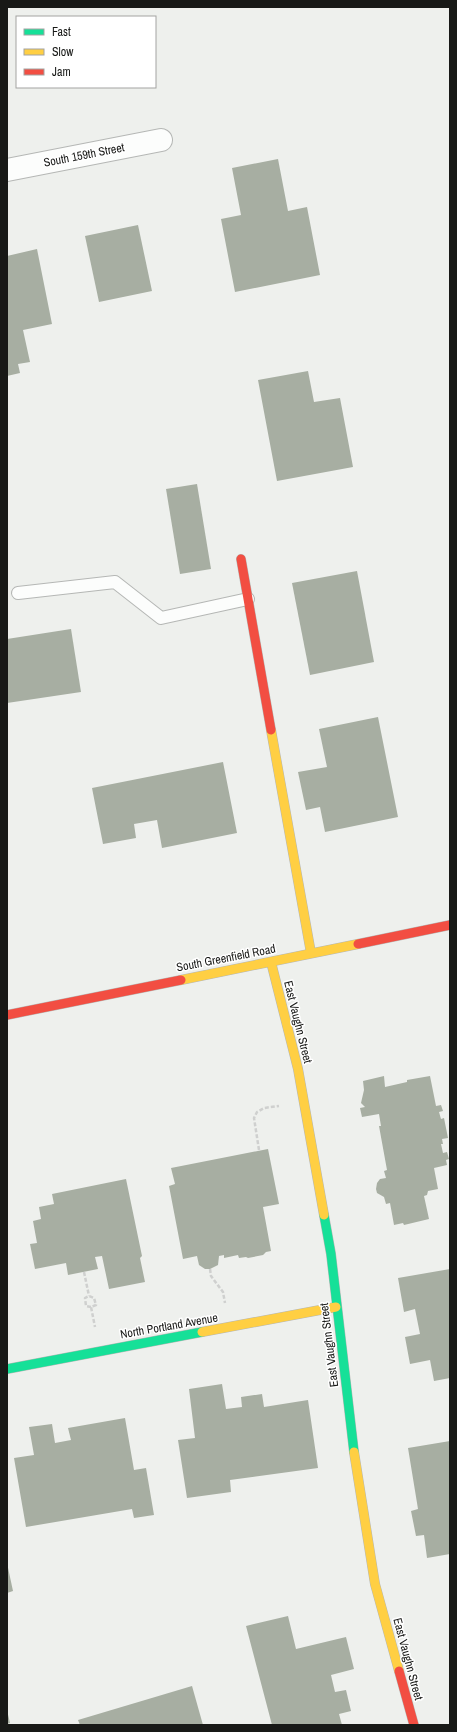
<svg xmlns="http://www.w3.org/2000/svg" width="457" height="1732" font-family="'Archivo Narrow',sans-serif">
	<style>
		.building { fill: #a7aea2 }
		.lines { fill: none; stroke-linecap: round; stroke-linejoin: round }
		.lane-casing { stroke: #b5b7b5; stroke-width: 14 }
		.street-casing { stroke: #b5b7b5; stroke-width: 24 }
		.fast-casing { stroke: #b5b7b5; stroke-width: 10 }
		.slow-casing { stroke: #b5b7b5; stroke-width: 10 }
		.jam-casing { stroke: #b5b7b5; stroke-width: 10 }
		.path { stroke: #cfd0cf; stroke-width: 2.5; stroke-dasharray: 4 2; stroke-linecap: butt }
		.lane { stroke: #fcfdfc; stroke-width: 12 }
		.street { stroke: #fcfdfc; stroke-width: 22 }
		.fast { stroke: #16e098; stroke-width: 9 }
		.slow { stroke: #ffcf43; stroke-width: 9 }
		.jam { stroke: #f24e42; stroke-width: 9 }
		.labels { text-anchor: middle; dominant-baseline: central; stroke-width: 3; stroke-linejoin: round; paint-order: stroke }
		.street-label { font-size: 12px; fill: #181917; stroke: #fff }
	</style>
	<rect width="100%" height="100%" fill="#eef0ed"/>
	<g class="building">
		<polygon points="278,159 288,211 307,207 320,275 235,292 221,219 241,215 232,168"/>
		<polygon points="138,225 152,291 99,302 85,236"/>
		<polygon points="37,249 52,324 23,330 30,362 18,364 20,373 7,376 7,256"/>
		<polygon points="308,371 314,402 340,398 353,467 277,481 258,380"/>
		<polygon points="197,484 211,569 180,574 166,489"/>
		<polygon points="357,571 374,662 310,675 292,583"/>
		<polygon points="71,629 81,692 7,703 7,639"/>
		<polygon points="378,717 398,817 325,832 320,807 306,810 298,772 327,767 319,729"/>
		<polygon points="223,762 237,833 162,848 157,820 134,824 136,838 103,844 92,788"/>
		<polygon points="384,1076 385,1087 407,1082 407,1080 430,1076 436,1106 441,1105 443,1111 439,1112 441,1119 444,1118 448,1138 442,1139 443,1144 441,1144 443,1153 447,1152 449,1159 446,1160 447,1165 434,1168 438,1189 428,1191 427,1195 424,1196 429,1219 404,1225 403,1223 394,1225 390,1203 386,1204 384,1197 377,1193 376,1189 377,1183 380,1179 386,1178 384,1171 387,1170 379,1126 381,1126 379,1114 362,1117 360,1108 365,1107 361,1103 364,1090 363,1081"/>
		<polygon points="268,1149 279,1204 263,1207 271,1251 266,1252 263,1255 248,1258 246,1257 239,1258 238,1255 224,1258 224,1255 219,1256 218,1265 210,1269 205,1269 199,1265 197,1256 183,1259 169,1186 175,1184 171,1168"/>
		<polygon points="126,1179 142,1256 140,1258 145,1282 109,1289 102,1256 95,1257 98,1269 68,1275 66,1263 35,1269 30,1244 37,1243 33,1221 41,1219 39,1207 54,1204 52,1194"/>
		<polygon points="450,1269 450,1378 434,1381 430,1360 410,1364 405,1337 420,1334 415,1309 404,1312 398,1278"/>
		<polygon points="222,1384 226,1409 242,1407 241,1397 262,1394 264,1407 308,1400 318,1468 230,1480 231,1492 187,1498 178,1440 195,1438 189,1389"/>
		<polygon points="125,1418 134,1470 146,1468 154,1515 134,1518 132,1509 26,1527 14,1458 34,1455 29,1427 52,1424 55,1443 71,1440 68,1428"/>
		<polygon points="450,1441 450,1554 427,1558 424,1535 416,1536 411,1511 418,1509 408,1448"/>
		<polygon points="7,1563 13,1591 7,1593"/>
		<polygon points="288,1616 296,1649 346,1637 354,1669 331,1675 335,1692 346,1690 351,1711 339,1714 342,1725 272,1725 246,1626"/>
		<polygon points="192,1686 203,1725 80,1725 78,1720"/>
		<polygon points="7,1710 10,1723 7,1724"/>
	</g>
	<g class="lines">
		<g class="lane-casing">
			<polyline id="lane" points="18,593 115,582 161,618 248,599"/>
		</g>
		<g class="street-casing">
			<polyline id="street" points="7,170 161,140"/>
		</g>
		<g class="fast-casing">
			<g id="fast">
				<polyline points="324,1215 331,1254 354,1452"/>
				<polyline points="7,1369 202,1332"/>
			</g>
		</g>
		<g class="slow-casing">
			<g id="slow">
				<polyline points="271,730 311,953"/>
				<polyline points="271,962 298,1069 324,1215"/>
				<polyline points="181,980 358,944"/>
				<polyline points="202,1332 336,1307"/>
				<polyline points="354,1452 375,1584 399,1671"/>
			</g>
		</g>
		<g class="jam-casing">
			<g id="jam">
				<polyline points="241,559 271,730"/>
				<polyline points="358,944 450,925"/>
				<polyline points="7,1015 181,980"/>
				<polyline points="399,1671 414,1725"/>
			</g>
		</g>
		<g class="path">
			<polyline points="259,1150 254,1118 257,1112 264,1108 279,1106"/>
			<polyline points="210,1269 211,1276 223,1292 225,1303"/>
			<polyline points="84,1272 89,1296"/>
			<polyline points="91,1307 86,1306 85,1298 89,1296 94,1298 96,1305 91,1307 95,1327"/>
		</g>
		<use href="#lane" class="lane"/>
		<use href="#street" class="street"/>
		<use href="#fast" class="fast"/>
		<use href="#slow" class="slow"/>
		<use href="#jam" class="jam"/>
	</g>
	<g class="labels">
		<g class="street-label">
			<text transform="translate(84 155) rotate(-11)">South 159th Street</text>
			<text transform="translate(226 958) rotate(-11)">South Greenfield Road</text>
			<text transform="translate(298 1022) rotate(76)">East Vaughn Street</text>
			<text transform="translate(169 1326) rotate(-10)">North Portland Avenue</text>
			<text transform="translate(329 1345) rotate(-97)">East Vaughn Street</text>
			<text transform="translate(408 1659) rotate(75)">East Vaughn Street</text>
		</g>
	</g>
	<rect width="457" height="1732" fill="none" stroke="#181917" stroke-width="16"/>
	<rect x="16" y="16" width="140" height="72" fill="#ffffff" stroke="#a3a3a2"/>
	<rect x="24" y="29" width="20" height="6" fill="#16e098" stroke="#a3a3a2"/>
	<text x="52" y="36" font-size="12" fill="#181917">Fast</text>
	<rect x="24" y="49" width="20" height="6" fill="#ffcf43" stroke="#a3a3a2"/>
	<text x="52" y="56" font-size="12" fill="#181917">Slow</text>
	<rect x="24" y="69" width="20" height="6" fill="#f24e42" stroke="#a3a3a2"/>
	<text x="52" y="76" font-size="12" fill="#181917">Jam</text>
</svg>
